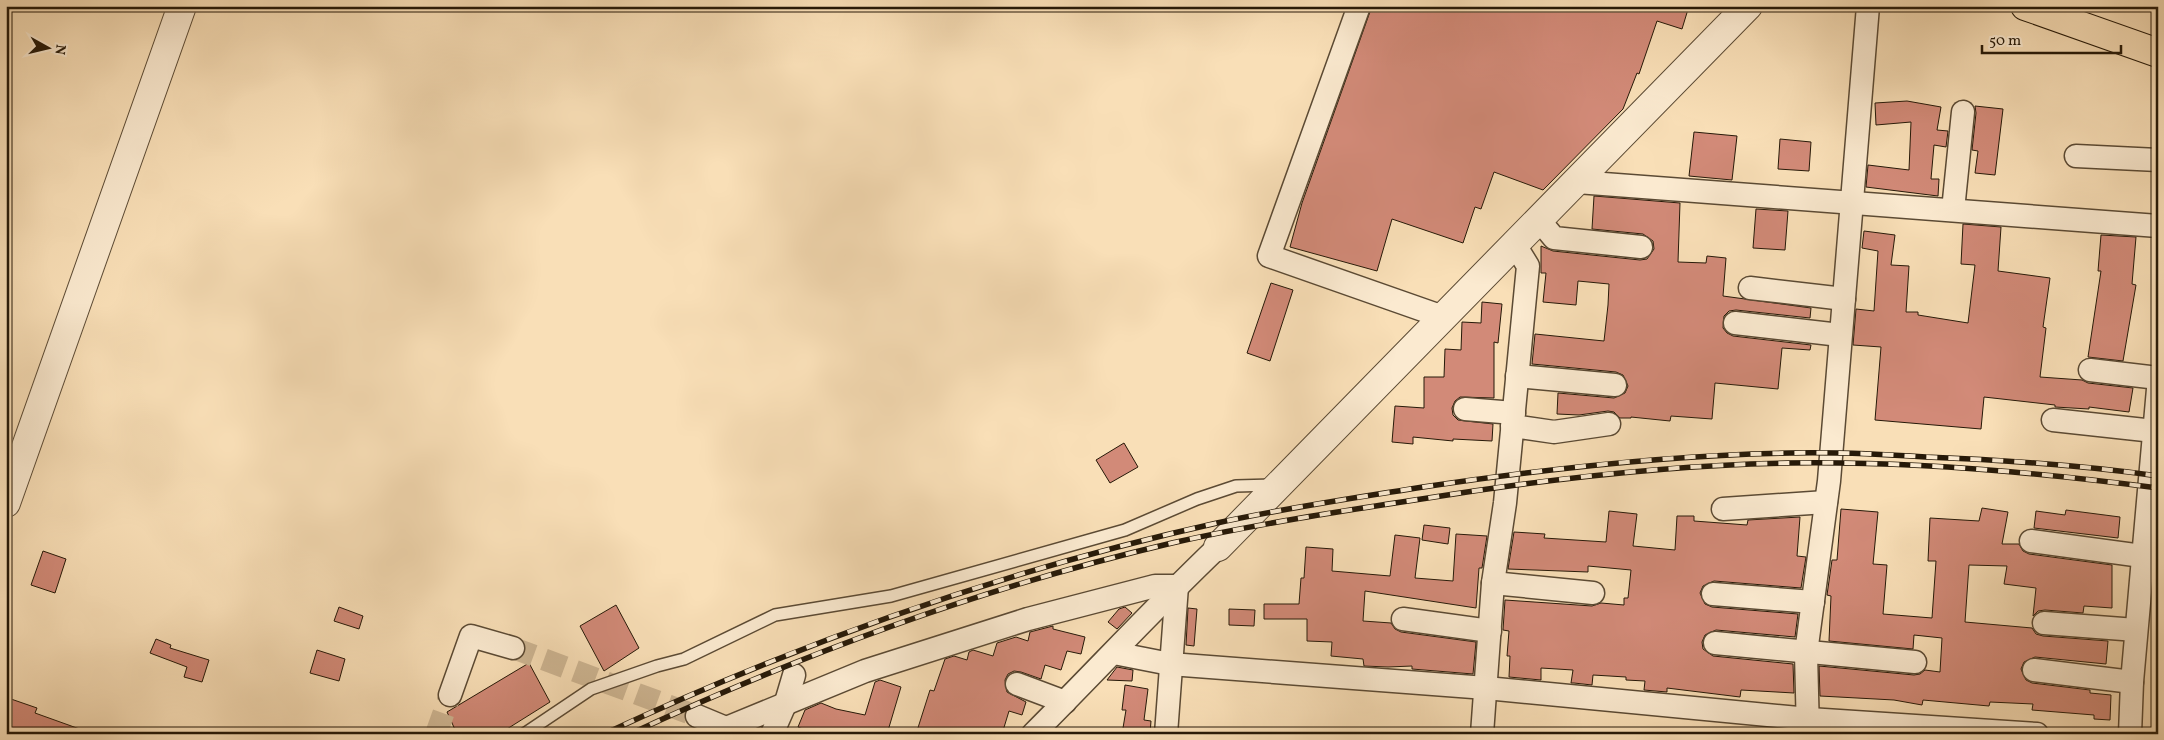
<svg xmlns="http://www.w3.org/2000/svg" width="2164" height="740" font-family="Vollkorn,serif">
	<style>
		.building { fill: #d28a78; stroke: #261908 }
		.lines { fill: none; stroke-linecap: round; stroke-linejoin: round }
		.minor-tunnel { stroke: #cfb794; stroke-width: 22; stroke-dasharray: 22 11; stroke-linecap: butt }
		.service-casing { stroke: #5b4a34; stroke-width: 14 }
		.minor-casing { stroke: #5b4a34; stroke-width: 25 }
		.tertiary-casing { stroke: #5b4a34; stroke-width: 30 }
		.primary-casing { stroke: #261908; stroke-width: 30 }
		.service { stroke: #fbead0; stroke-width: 11 }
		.minor { stroke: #fbead0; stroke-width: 22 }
		.tertiary { stroke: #fbead0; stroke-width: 28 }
		.primary { stroke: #f9dfb7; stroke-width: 28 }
		.rail-casing { stroke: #261908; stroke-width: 5.5 }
		.rail { stroke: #fbead0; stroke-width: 4; stroke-dasharray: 11; stroke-linecap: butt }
	</style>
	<rect width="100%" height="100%" fill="#f9dfb7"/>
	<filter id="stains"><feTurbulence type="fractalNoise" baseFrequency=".004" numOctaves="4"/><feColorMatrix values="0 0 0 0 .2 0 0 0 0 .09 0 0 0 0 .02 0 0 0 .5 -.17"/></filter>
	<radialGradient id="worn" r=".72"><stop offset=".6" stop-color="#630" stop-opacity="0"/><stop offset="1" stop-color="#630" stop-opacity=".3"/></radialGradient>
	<g class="building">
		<polygon points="1372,6 1689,6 1682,29 1657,21 1639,74 1637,73 1623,109 1543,190 1494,172 1481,209 1475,207 1463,243 1392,219 1377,271 1290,247 1302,203"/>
		<polygon points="1907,101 1941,107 1937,130 1948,131 1946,147 1934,145 1931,179 1939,179 1938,196 1866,187 1868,165 1909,170 1911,122 1876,125 1875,103"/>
		<polygon points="1975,106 2003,109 1995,175 1975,173 1978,151 1972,150 1976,113"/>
		<polygon points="1694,132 1737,136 1732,180 1689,176"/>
		<polygon points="1780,139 1811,142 1809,171 1778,169"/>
		<polygon points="1594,196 1680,203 1678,262 1706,263 1707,256 1726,258 1723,296 1811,308 1810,318 1736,310 1729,311 1724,316 1723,328 1727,333 1733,336 1811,345 1810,350 1782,348 1778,389 1715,383 1712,419 1671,416 1670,421 1631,417 1631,418 1620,418 1614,412 1608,411 1579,415 1557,414 1558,393 1614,398 1625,393 1628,386 1623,375 1616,372 1532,364 1535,334 1604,341 1608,305 1609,284 1578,281 1576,305 1543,302 1546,273 1541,273 1541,246 1553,251 1640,260 1647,259 1654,249 1653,241 1643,234 1592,229"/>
		<polygon points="1756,209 1788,211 1785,250 1753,248"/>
		<polygon points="1963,224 2001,227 1998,271 2050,278 2043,327 2046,328 2040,377 2082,380 2088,383 2133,388 2129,412 2089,407 2089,409 2055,407 2055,405 1984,397 1981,429 1875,420 1881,347 1853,345 1856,309 1874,311 1878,251 1862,248 1864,231 1895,235 1891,265 1909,266 1906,312 1918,312 1918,315 1968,323 1975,265 1961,264"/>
		<polygon points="2101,235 2136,237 2132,284 2136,285 2123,361 2088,357 2101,271 2098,271"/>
		<polygon points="1271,283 1293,290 1270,361 1247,353"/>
		<polygon points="1482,302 1502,304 1498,343 1494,342 1494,398 1460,397 1455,401 1452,408 1453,415 1458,420 1493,424 1492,441 1453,439 1453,441 1413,437 1413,444 1392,442 1395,406 1424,408 1424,377 1444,377 1445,349 1461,350 1462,322 1481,323"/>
		<polygon points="1124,443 1138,467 1110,483 1096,460"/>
		<polygon points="1982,508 2008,512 2002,544 2019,544 2023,551 2029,554 2112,565 2112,608 2084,606 2083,613 2045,610 2038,611 2033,616 2036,588 2004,584 2007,566 1969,565 1965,622 2032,628 2036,634 2043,636 2108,641 2106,664 2035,657 2024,662 2021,669 2026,680 2032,683 2090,690 2090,693 2111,695 2110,720 2094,719 2094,715 2032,710 2033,704 1990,702 1989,706 1923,700 1922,705 1894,700 1820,696 1819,666 1914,675 1920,674 1925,670 1940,672 1942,638 1914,635 1913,649 1829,641 1831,596 1827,595 1832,560 1837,560 1841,509 1878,512 1873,564 1887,565 1883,614 1932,618 1936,561 1928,561 1930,518 1979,521"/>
		<polygon points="2066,510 2120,517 2118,538 2034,528 2036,511 2065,515"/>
		<polygon points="1609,511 1637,514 1633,546 1675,550 1677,516 1694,516 1694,521 1747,525 1748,520 1800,517 1797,556 1806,557 1801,588 1714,581 1703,586 1700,593 1705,604 1712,607 1798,614 1795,637 1716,630 1705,635 1702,642 1703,649 1713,656 1793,664 1794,693 1741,690 1740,697 1667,688 1667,692 1644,690 1645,681 1626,680 1626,677 1593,675 1592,685 1574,683 1571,683 1573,670 1541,668 1541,680 1509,677 1510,656 1507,656 1509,631 1503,630 1505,600 1592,606 1601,603 1624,605 1624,598 1628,598 1631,570 1588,566 1588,572 1508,569 1514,532 1545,534 1544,538 1606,542"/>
		<polygon points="1424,525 1450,528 1448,544 1422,540"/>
		<polygon points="1456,534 1487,536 1482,568 1479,568 1476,608 1365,591 1363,621 1391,623 1395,629 1401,632 1476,642 1473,674 1412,669 1412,666 1388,667 1364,666 1363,659 1331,656 1332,642 1307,641 1307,619 1264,619 1264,604 1299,604 1301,578 1304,578 1306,547 1333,549 1332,571 1390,576 1395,535 1420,538 1415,578 1453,581"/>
		<polygon points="43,551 66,559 55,593 31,585"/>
		<polygon points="616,605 639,648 604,671 580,626"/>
		<polygon points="339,607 363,616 359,629 334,621"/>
		<polygon points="1125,607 1132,613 1117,629 1108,622 1119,609"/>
		<polygon points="1188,608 1197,609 1194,646 1186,645"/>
		<polygon points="1229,609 1255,610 1254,626 1229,625"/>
		<polygon points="1053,626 1053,629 1085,637 1081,654 1067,651 1061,670 1045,665 1041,679 1021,672 1014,671 1008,674 1005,680 1007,692 1026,702 1022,715 1009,711 1002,734 916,734 930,690 934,691 945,659 954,656 967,660 969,652 973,650 993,656 997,643 1016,637 1028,641 1030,632"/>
		<polygon points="156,639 171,645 170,648 209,660 202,682 184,677 187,667 150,653"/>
		<polygon points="317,650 345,659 339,681 310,673"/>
		<polygon points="529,663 550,702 499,734 457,734 447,712"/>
		<polygon points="1117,667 1133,670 1132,681 1107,680"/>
		<polygon points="880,680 901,687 887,734 815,734 798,727 805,710 821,703 836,709 865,715 875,682"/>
		<polygon points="1125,685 1148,689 1144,720 1151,721 1150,734 1122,734 1126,710 1122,710"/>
		<polygon points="11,699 37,708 35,713 88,732 87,734 24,734 6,728 6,714"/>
	</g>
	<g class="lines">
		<g class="minor-tunnel">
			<polyline points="513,648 697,716"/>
			<polyline points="436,734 450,695"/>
		</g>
		<g class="service-casing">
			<polyline id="service" points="524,734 591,689 657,666 684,659 775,615 891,596 1125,530 1197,499 1236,486 1274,485"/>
		</g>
		<g class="minor-casing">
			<g id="minor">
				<polyline points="1359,6 1269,256 1443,317"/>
				<polyline points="2076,156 2158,160"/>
				<polyline points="1577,182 2158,226"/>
				<polyline points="1953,210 1963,112"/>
				<polyline points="1539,220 1554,238 1641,247"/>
				<polyline points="1750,288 1844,299"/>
				<polyline points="1735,323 1840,335"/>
				<polyline points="2090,370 2158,378"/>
				<polyline points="1517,376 1615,385"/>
				<polyline points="1465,409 1514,413"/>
				<polyline points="2053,420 2154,431"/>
				<polyline points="1512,426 1554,432 1609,424"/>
				<polyline points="1723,509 1826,502"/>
				<polyline points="2031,541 2142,556"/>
				<polyline points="1493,583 1593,593"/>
				<polyline points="1713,594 1813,602"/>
				<polyline points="1403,619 1490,631"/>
				<polyline points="2044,623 2136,630"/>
				<polyline points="1715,643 1915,662"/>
				<polyline points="1114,653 1170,664 1486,688 1809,719 2037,734"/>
				<polyline points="2034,670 2132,682"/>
				<polyline points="1017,684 1065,702"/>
				<polyline points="450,695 471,636 513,648"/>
				<polyline points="697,716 733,731"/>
				<polyline points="1808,733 1806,653 1829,481 1868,6"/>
				<polyline points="712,734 865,671 1028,619 1155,586 1177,586 1166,734"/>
				<polyline points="772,734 786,702 794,675"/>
				<path d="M1033,734C1095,672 1155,607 1218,547"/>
				<polyline points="1482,734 1493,583 1505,503 1528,266 1515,245"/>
				<polyline points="2130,734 2132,682 2158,389"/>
			</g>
		</g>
		<g class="tertiary-casing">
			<g id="tertiary">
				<polyline points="6,503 182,6"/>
				<polyline points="1218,547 1748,6"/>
			</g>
		</g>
		<g class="primary-casing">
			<polyline id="primary" points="2025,6 2158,53"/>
		</g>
		<use href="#service" class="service"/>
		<use href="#minor" class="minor"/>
		<use href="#tertiary" class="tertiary"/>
		<use href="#primary" class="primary"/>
		<g class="rail-casing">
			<g id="rail">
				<path d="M604,734C801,642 1005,570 1217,523C1285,508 1354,498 1423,487C1544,469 1667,455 1790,453C1835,452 1881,454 1926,457C2004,460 2081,465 2158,476"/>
				<path d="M630,734C804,653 984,587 1172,543C1256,524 1342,511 1428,498C1547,479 1667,465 1788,463C1911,461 2036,472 2158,488"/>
			</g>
		</g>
		<use href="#rail" class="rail"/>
	</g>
	<rect width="2164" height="740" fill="none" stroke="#f9dfb7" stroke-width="25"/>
	<rect x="8" y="8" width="2149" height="725" fill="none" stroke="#261908" stroke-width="2.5"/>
	<rect x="12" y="12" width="2139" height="715" fill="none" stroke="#261908"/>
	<g transform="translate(48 48) rotate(98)" stroke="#fbead0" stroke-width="4" paint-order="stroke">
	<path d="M0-4L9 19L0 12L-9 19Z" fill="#261908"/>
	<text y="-8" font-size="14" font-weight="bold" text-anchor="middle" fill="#261908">N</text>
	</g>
	<path d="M1982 45v8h139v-8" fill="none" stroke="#261908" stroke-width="2.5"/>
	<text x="1989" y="45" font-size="15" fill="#261908" stroke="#fbead0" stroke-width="4" paint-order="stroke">50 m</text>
	<rect width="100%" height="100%" filter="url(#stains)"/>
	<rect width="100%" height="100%" fill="url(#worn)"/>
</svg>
